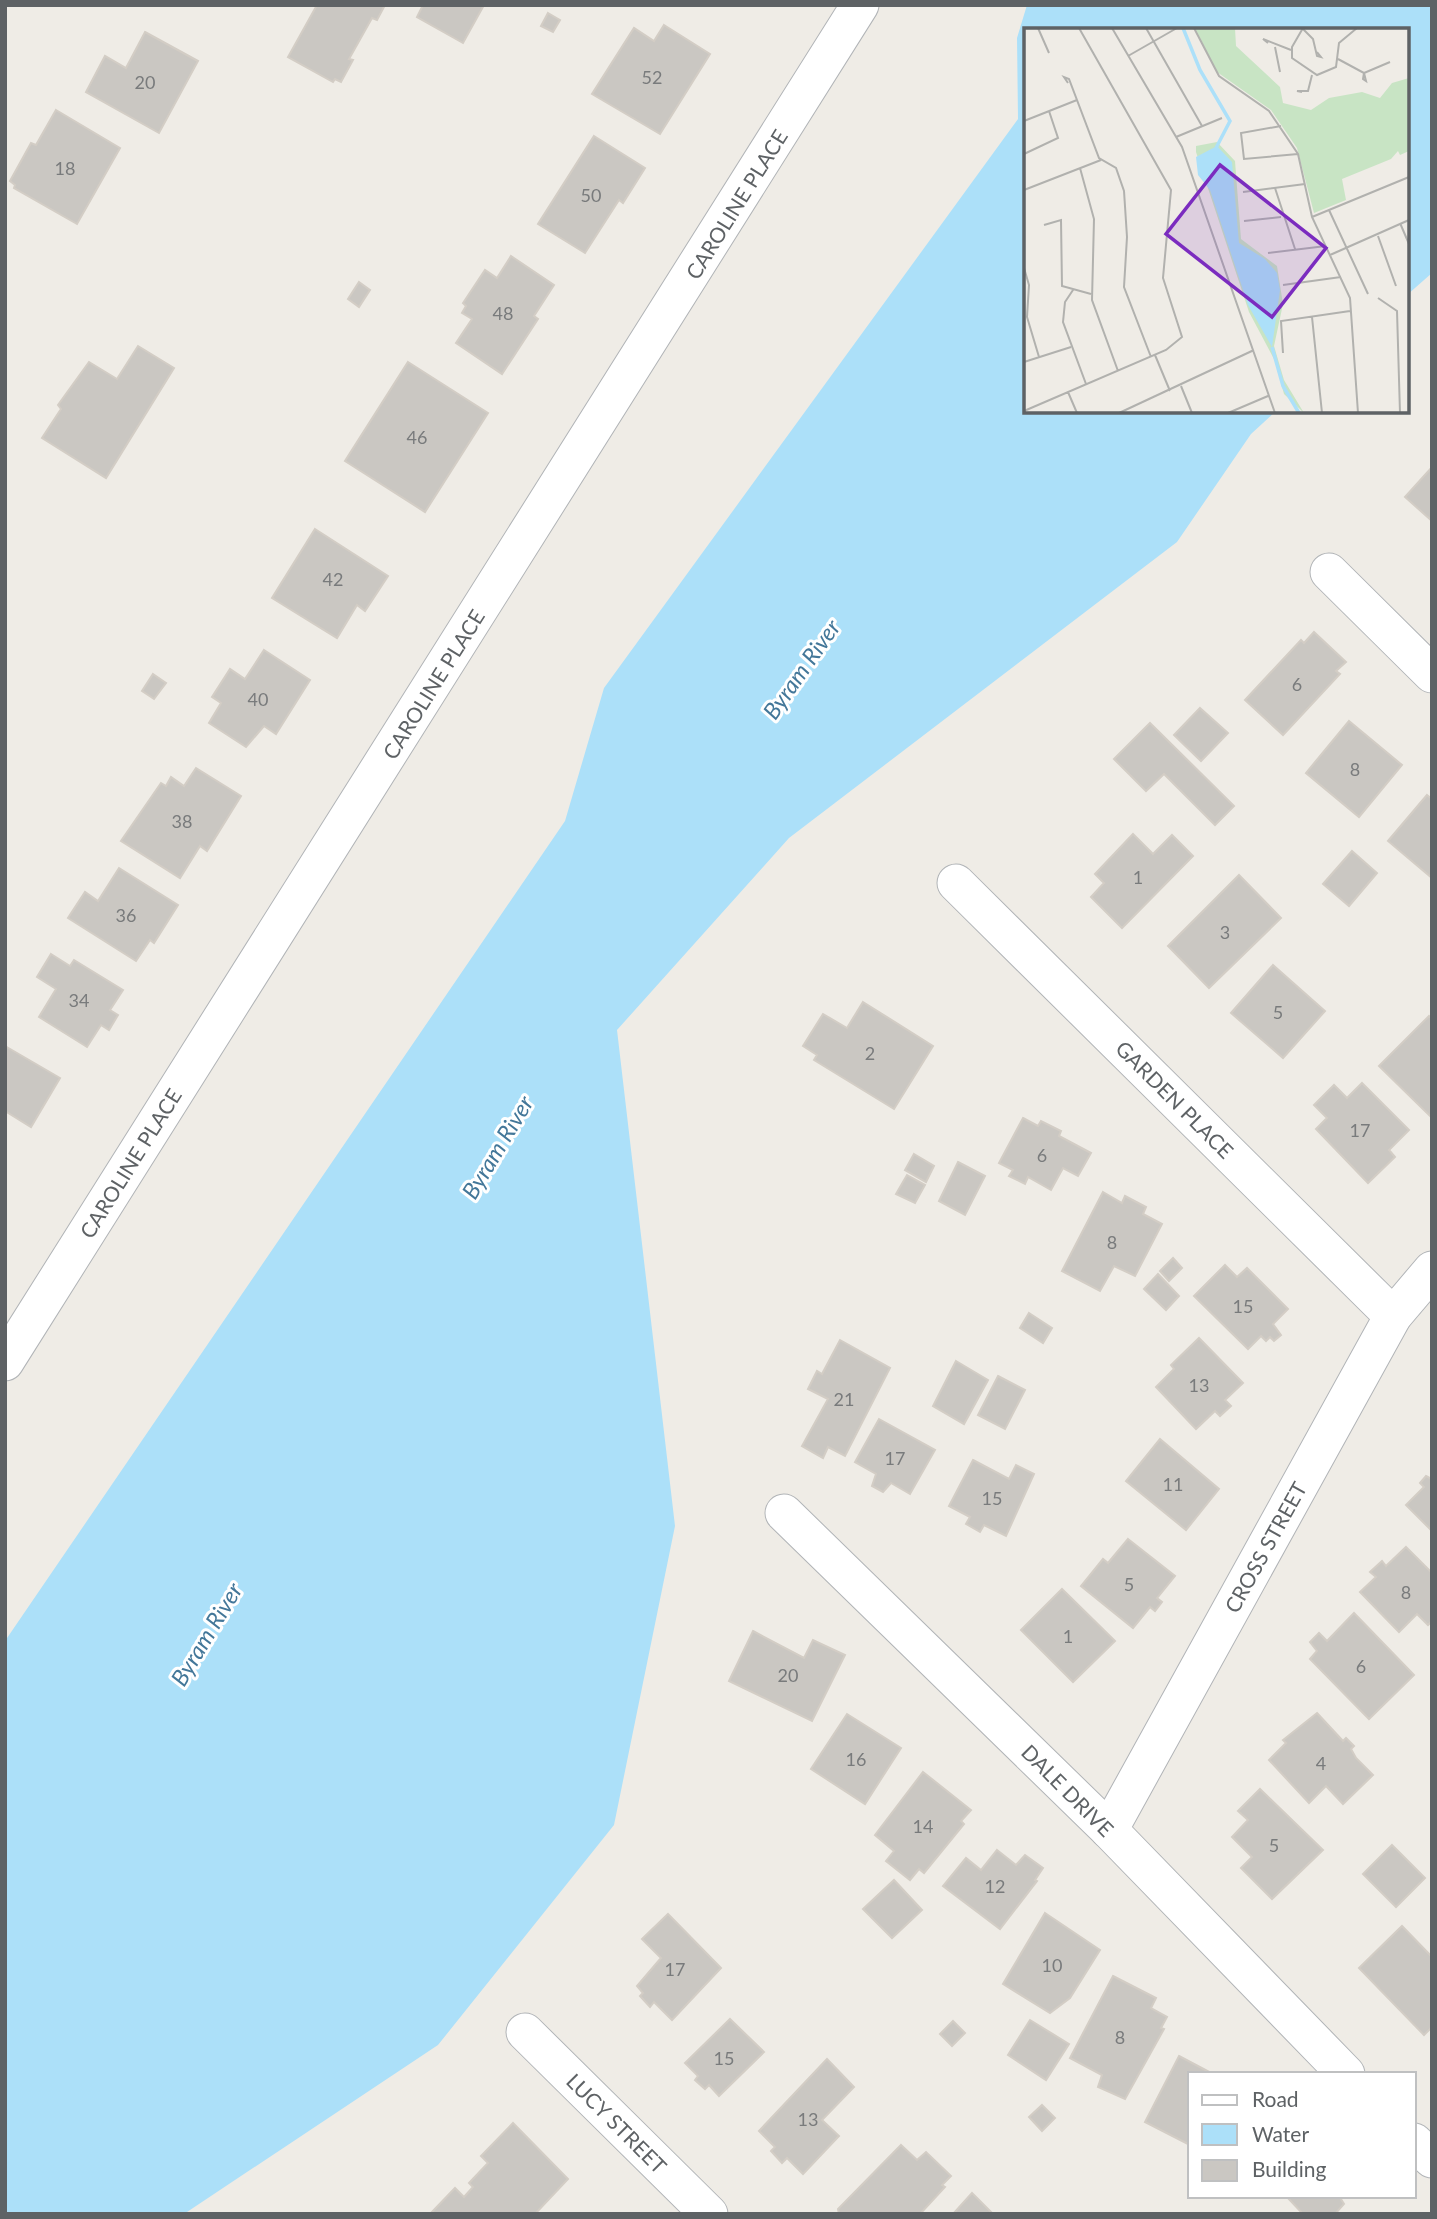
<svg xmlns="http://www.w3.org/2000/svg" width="1437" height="2219" font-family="Lato,sans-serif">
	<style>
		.water { fill: #ace0f9 }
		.building { fill: #cac7c2; stroke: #d3cdc5; stroke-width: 2 }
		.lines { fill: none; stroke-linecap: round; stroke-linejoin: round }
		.street-casing { stroke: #b1b4b7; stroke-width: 39 }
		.street { stroke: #fff; stroke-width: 37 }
		.labels { text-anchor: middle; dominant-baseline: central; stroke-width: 6; stroke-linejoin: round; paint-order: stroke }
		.number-label { font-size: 18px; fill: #797b7c }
		.street-label { font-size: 21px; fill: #5e6265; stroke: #fff }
		.water-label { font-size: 23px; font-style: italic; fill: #437799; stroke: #fff }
		.inset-river { fill: none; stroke: #ace0f9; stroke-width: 3.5 }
		.inset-road { fill: none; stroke: #b1b1ae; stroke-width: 2 }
		.view { fill: #7b2cbf; fill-opacity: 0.15; stroke: #7b2cbf; stroke-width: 3.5 }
		.inset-edge { fill: none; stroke: #5e6265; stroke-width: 3.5 }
	</style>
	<rect width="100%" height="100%" fill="#efece6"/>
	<polygon class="water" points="1027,5 1432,5 1432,273 1407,295 1407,30 1026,30 1026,411 1276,411 1251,434 1177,542 789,838 617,1030 675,1526 614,1825 438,2045 184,2214 5,2214 5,1641 565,821 604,688 1018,119 1017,38"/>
	<g class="building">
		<polygon points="317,5 385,5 377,20 372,18 349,59 353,60 341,82 335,79 333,82 288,57"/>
		<polygon points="423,5 484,5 463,43 417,17"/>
		<polygon points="548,13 560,20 553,32 541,26"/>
		<polygon points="664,25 710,54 660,134 592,94 634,28 654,41"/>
		<polygon points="145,32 198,61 159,133 86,92 105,56 126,68"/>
		<polygon points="56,110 120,148 77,224 14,188 15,185 10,181 31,143 36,145"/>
		<polygon points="594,136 645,168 623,203 619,200 585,253 538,224"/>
		<polygon points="511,256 554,285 534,316 538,319 502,374 456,343 472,319 462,313 466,306 463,303 485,270 497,278"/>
		<polygon points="359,282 370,290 359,307 348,299"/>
		<polygon points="138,346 174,368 106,478 42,438 61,409 58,405 89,362 117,379"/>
		<polygon points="408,362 488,413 425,512 345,461"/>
		<polygon points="1432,467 1432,521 1405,497"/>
		<polygon points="315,529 388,576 365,611 357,605 337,638 272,598"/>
		<polygon points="1314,632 1346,662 1336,671 1340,674 1283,735 1245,700 1301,640 1304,643"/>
		<polygon points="264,650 310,680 276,734 264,726 246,747 209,723 221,703 212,697 230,669 245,679"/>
		<polygon points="153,674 166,683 154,699 142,691"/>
		<polygon points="1200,708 1228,733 1201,761 1174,735"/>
		<polygon points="1349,721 1402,765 1359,817 1306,773"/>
		<polygon points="1150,723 1234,806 1215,825 1164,774 1146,791 1114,759"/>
		<polygon points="196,768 241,796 207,851 200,846 180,878 121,841 161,783 166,786 171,777 184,786"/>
		<polygon points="1427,795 1432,799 1432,878 1388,841"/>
		<polygon points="1133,834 1153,854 1172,835 1193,856 1122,928 1091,897 1104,883 1095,874"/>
		<polygon points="1352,851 1377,873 1349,906 1323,884"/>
		<polygon points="119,868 178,905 154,943 150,940 136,961 68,918 85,892 98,901"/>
		<polygon points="1239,875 1281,918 1209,988 1168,946"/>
		<polygon points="51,954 70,966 74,960 123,990 110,1010 118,1015 109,1030 101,1025 87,1047 39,1017 56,989 37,977"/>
		<polygon points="1273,965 1325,1011 1283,1058 1231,1013"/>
		<polygon points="863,1002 933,1046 894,1109 814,1060 817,1055 803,1046 823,1014 847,1028"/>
		<polygon points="1429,1016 1432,1019 1431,1117 1379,1066"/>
		<polygon points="5,1046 60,1078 31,1127 5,1111"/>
		<polygon points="1362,1083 1409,1130 1389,1150 1395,1157 1368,1183 1316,1129 1327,1118 1314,1105 1334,1085 1347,1098"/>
		<polygon points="1023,1118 1038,1126 1041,1121 1061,1131 1059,1136 1091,1153 1078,1176 1063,1168 1051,1190 1028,1177 1025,1184 1009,1176 1013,1170 999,1163"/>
		<polygon points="914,1154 934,1166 926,1182 905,1170"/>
		<polygon points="958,1162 985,1176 965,1215 939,1201"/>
		<polygon points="907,1175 925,1185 915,1203 896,1194"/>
		<polygon points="1103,1192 1122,1203 1125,1196 1146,1207 1143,1214 1162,1224 1135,1276 1114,1266 1100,1291 1062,1271"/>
		<polygon points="1173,1258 1182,1268 1169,1281 1160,1271"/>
		<polygon points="1225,1265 1237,1277 1247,1268 1288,1309 1273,1324 1281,1335 1274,1341 1270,1337 1266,1341 1261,1336 1248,1349 1194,1296"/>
		<polygon points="1158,1274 1179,1296 1166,1310 1144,1289"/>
		<polygon points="1029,1313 1052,1328 1043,1343 1020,1328"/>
		<polygon points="1199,1338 1243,1383 1225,1400 1231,1406 1220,1416 1215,1411 1196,1429 1156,1387 1174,1369 1171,1365"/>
		<polygon points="840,1340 890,1368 845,1456 828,1447 823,1458 802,1446 828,1399 808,1389 817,1371 822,1374"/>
		<polygon points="956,1361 988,1380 964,1424 933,1406"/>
		<polygon points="998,1376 1025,1390 1005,1429 978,1415"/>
		<polygon points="879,1419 935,1450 910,1494 891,1483 883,1492 872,1486 876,1474 855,1462"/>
		<polygon points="1160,1439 1219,1489 1186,1530 1126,1481"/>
		<polygon points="973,1460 1009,1479 1016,1465 1034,1474 1006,1536 984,1525 980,1532 966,1524 970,1517 949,1506"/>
		<polygon points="1426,1476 1432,1479 1432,1531 1406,1505 1424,1487 1420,1483"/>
		<polygon points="1128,1539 1175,1576 1157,1598 1162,1602 1155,1611 1150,1607 1133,1628 1081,1586 1103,1559 1108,1563"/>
		<polygon points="1406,1547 1432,1573 1432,1621 1428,1625 1417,1614 1399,1632 1360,1592 1376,1577 1370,1572 1382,1561 1386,1566"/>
		<polygon points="1062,1589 1115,1641 1073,1682 1021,1630"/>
		<polygon points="1354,1613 1414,1675 1369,1719 1310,1659 1317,1651 1310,1642 1319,1633 1327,1641"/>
		<polygon points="753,1631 804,1658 813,1640 845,1655 812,1721 729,1681"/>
		<polygon points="1317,1713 1343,1741 1346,1738 1354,1746 1351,1749 1356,1758 1373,1775 1343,1804 1326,1786 1309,1803 1269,1760 1286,1743 1283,1740"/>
		<polygon points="847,1714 901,1748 865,1804 811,1769"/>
		<polygon points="923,1772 971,1810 961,1821 964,1824 924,1873 919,1869 910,1880 886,1861 894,1851 875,1835"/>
		<polygon points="1260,1789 1323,1850 1272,1899 1241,1868 1252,1857 1232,1837 1248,1820 1238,1811"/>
		<polygon points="1392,1845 1425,1878 1396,1907 1363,1874"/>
		<polygon points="997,1850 1016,1865 1025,1855 1043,1868 1035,1880 1037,1881 1000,1929 943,1886 966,1858 981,1870"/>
		<polygon points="894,1880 922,1910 892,1938 863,1909"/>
		<polygon points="1045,1913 1100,1950 1070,1998 1050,2013 1003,1984"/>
		<polygon points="668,1914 721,1968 672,2020 654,2002 650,2007 640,1996 643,1993 637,1986 661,1958 642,1939"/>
		<polygon points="1402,1926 1432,1957 1432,2027 1424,2035 1359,1968"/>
		<polygon points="1113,1976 1156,1998 1151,2008 1167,2017 1161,2028 1164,2029 1125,2099 1098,2087 1102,2075 1070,2058"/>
		<polygon points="730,2019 764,2052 719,2096 709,2085 705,2089 695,2080 698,2076 685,2063"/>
		<polygon points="1030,2020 1069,2044 1046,2080 1008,2055"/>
		<polygon points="953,2021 965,2033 952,2046 940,2034"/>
		<polygon points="1179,2056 1213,2074 1190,2074 1190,2145 1145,2122"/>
		<polygon points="827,2059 854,2087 822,2120 839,2136 803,2174 787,2158 782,2163 771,2151 775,2147 759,2131"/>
		<polygon points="1042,2105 1055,2118 1042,2131 1029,2117"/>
		<polygon points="513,2123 568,2179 535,2214 430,2214 455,2188 464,2197 473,2187 469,2183 488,2163 481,2156"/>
		<polygon points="901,2145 917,2160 926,2152 951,2176 942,2185 945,2187 920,2214 839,2214 838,2209"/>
		<polygon points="972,2193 993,2214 953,2214"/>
		<polygon points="1286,2196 1339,2196 1344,2204 1335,2214 1303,2214"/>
	</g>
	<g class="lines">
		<g class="street-casing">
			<g id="street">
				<polyline points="1329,572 1432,674"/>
				<polyline points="956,883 1393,1316"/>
				<polyline points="5,1362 860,5"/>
				<polyline points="784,1513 1109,1830 1346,2074"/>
				<polyline points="1109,1830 1393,1316 1432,1270"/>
				<polyline points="525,2032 709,2214"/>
				<polyline points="1414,2142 1432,2159"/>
			</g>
		</g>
		<use href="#street" class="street"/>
	</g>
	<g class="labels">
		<g class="number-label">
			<text x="652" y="77">52</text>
			<text x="145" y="82">20</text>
			<text x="65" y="168">18</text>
			<text x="591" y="195">50</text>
			<text x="503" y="313">48</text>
			<text x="417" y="437">46</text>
			<text x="333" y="579">42</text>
			<text x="1297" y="684">6</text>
			<text x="258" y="699">40</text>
			<text x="1355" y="769">8</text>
			<text x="182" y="821">38</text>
			<text x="1138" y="877">1</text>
			<text x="126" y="915">36</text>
			<text x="1225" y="932">3</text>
			<text x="79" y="1000">34</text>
			<text x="1278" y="1012">5</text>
			<text x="870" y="1053">2</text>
			<text x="1360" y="1130">17</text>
			<text x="1042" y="1155">6</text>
			<text x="1112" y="1242">8</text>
			<text x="1243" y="1306">15</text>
			<text x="1199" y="1385">13</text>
			<text x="844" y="1399">21</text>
			<text x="895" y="1458">17</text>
			<text x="1173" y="1484">11</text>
			<text x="992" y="1498">15</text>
			<text x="1129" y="1584">5</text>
			<text x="1406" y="1592">8</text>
			<text x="1068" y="1636">1</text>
			<text x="1361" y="1666">6</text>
			<text x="788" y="1675">20</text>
			<text x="856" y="1759">16</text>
			<text x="1321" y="1763">4</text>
			<text x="923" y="1826">14</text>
			<text x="1274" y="1845">5</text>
			<text x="995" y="1886">12</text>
			<text x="1052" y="1965">10</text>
			<text x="675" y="1969">17</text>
			<text x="1120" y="2037">8</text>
			<text x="724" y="2058">15</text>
			<text x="808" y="2119">13</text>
		</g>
		<g class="street-label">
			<text transform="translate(736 204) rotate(-58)">CAROLINE PLACE</text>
			<text transform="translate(433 684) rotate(-58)">CAROLINE PLACE</text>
			<text transform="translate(1175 1099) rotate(45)">GARDEN PLACE</text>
			<text transform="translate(130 1163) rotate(-58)">CAROLINE PLACE</text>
			<text transform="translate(1265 1547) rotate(-61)">CROSS STREET</text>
			<text transform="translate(1068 1790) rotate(45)">DALE DRIVE</text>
			<text transform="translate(617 2123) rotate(45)">LUCY STREET</text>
		</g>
		<g class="water-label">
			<text transform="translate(801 669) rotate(-55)">Byram River</text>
			<text transform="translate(497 1147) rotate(-59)">Byram River</text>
			<text transform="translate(206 1634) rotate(-59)">Byram River</text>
		</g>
	</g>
	<g transform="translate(1024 28)">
		<rect width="385" height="385" fill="#efece6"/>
		<path d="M171,0H211L212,18L256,59L259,75L287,82L305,70L338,64L356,70L368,55L385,50V123L376,127L374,123L367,131L318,151L322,172L290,185L273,120L247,82L193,44ZM193,114L211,133L217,211L253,238L259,276L250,318L260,352L280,385L260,366L251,333L225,284L172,124V118Z" fill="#c8e4c4"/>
		<path d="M193,118L208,134L215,215L241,231L253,245L256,262L248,319L224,277L186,162L174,147L172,129Z" fill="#ace0f9"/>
		<path class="inset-river" d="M159,0L176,42L206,93L192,120M248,319L259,358L275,385"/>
		<path class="inset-road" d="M14,0L25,25M88,0L158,119L251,385M122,0L178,98M170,0L195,48L245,83L274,126L288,189L326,270L334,385M279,0L268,19V30L293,47L312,39L315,15L333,0M279,1L289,11L293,28L297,29L293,24M244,15L239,11L267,22M251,19L256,44M104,28L153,0M314,31L340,45L342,53L339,51L340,45L366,34M44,55L40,49L45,51L75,130L92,140L100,163L103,209L100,259L127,329M278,64L273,63H284L288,47M0,93L53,72M257,98L217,105L220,131L274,126M152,109L198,90M0,126L34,110L25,83M56,140L70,191L68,272L94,343M251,160L271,221M0,162L77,132M219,164L281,156M305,182L344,266M288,189L385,149M220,193L257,189M376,195L385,216M20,197L37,192L38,258L67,266M354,208L372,258M244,225L302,218M306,227L385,192M0,240L5,257L3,289L15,329M259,257L317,249M49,262L41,274L39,294L62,356M354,270L373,283L376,385M288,289L298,385M259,325L257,293L326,283M131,327L146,363M0,334L47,319M157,358L168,385M44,364L53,385M0,383L142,322L158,309L139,250L147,162L55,0M95,385L230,322M204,385L244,368"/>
		<path class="view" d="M196,137L302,220L248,289L142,206Z"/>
		<rect width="385" height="385" class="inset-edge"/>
	</g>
	<rect width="1437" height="2219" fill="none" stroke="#5e6265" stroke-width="14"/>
	<rect x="1188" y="2072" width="228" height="126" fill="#ffffff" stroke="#bfc0c1" stroke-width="2"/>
	<rect x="1202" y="2095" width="35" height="10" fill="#ffffff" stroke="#bfc0c1" stroke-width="2"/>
	<text x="1252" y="2107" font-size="21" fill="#5e6265">Road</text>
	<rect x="1202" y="2124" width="35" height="21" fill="#ace0f9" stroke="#bfc0c1" stroke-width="2"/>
	<text x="1252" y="2142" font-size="21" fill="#5e6265">Water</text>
	<rect x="1202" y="2160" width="35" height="21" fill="#cac7c2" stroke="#bfc0c1" stroke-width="2"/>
	<text x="1252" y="2177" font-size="21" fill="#5e6265">Building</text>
</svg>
